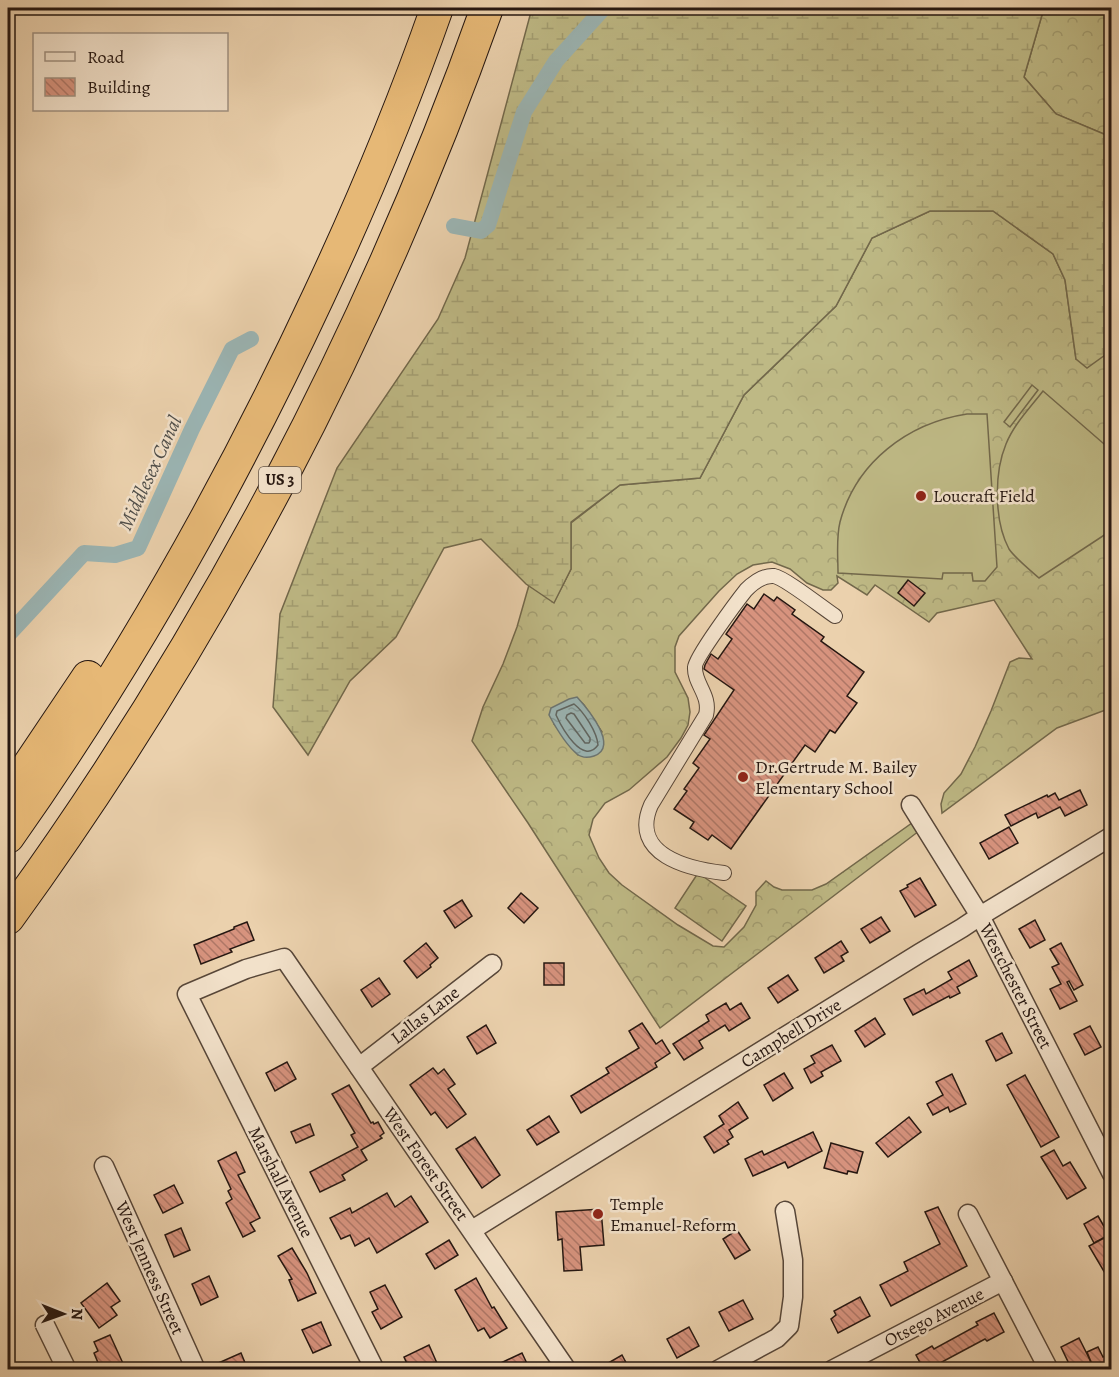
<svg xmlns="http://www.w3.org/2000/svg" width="1119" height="1377" font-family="Alegreya,serif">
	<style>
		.forest { fill: url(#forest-crowns); stroke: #72684b; stroke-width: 1.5; fill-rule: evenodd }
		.wetland { fill: url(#wetland-marsh); stroke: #72684b; stroke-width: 1.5 }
		.pitch { fill: #beb985; stroke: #72684b; stroke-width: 1.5 }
		.water { fill: url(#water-ripples); stroke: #6c7673; stroke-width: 1.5 }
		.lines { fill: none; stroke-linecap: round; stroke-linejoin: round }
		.shore { stroke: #606662; stroke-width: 1.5 }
		.canal { stroke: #9bb5b4; stroke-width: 16 }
		.building { fill: url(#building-back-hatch); stroke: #261711; stroke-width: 1.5 }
		.pedestrian-casing { stroke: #574638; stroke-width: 16 }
		.minor-casing { stroke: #574638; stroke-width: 21 }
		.motorway-casing { stroke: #261711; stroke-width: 34 }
		.pedestrian { stroke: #f2e1ca; stroke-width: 14 }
		.minor { stroke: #f2e1ca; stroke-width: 18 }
		.motorway { stroke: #e6b876; stroke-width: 32 }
		.poi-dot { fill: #8f2418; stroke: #f2e1ca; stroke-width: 2 }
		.labels { text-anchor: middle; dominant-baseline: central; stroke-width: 5; stroke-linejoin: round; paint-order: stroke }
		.shield { fill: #f2e1ca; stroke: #635448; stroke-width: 1.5 }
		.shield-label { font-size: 16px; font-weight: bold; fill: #261711 }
		.poi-label { font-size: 18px; fill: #261711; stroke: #f2e1ca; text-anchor: start }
		.street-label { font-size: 18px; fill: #261711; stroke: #f2e1ca }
		.water-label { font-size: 20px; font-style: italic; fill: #4f4e4a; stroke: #f2e1ca }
	</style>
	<defs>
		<pattern id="forest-crowns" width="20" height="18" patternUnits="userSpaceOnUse" patternTransform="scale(1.5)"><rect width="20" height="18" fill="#beb985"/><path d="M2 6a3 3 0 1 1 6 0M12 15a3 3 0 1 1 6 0" fill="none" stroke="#a39e72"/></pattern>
		<pattern id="wetland-marsh" width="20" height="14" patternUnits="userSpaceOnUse" patternTransform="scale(1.5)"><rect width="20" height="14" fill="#beb985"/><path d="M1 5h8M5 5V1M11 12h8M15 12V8" fill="none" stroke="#a39e72"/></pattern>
		<pattern id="water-ripples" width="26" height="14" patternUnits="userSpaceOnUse" patternTransform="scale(1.5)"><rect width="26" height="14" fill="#9bb5b4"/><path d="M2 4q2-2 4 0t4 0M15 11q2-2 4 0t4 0" fill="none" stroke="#859b9a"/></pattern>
		<pattern id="building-back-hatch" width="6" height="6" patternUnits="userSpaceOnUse" patternTransform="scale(1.5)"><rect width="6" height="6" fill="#d7937e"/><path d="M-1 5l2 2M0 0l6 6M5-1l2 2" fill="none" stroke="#ae7766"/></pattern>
	</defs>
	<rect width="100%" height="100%" fill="#ebd1ad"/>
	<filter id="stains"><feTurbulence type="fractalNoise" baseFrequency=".00333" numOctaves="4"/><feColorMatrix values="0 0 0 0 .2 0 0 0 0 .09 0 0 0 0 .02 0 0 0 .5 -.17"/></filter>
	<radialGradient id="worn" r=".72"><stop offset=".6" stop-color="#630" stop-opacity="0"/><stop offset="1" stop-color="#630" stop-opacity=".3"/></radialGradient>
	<g class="forest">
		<polygon points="1044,8 1075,8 1111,12 1111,137 1056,114 1024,77"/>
		<path d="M930,211H993L1053,254L1065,280L1076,359L1105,355L1111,341V708L1057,728L942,813L941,804L944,793L961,774L975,747L991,711L1010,662L1019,658L1032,659L994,600L937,613L929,622L875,585L867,595L837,576L838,583L831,590H823L807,583L790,569L772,562L753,565L737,574L719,591L679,636L675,647V672L688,698L690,712L688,725L681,738L667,757L629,790L605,803L593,819L589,835L599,858L609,873L622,885L678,925L713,946L724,947L744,927L756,905V892L766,881L774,887L782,890H812L826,884L912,823L919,831L660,1028L528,823L472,741L483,707L503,664L517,627L529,585L554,602L571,569V523L620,485L700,478L744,395L836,306L872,238ZM577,698L584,705L602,732L578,755L554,724Z"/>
		<polygon points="698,873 746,906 722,941 675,908"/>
	</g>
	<polygon class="wetland" points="532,8 1044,8 1024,77 1056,114 1111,137 1111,341 1105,355 1087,368 1076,359 1065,280 1053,254 993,211 930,211 872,238 836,306 744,395 700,478 620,485 571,522 571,569 554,603 526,584 481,539 444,548 396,637 350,681 308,755 273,707 280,614 337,468 438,319 465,258"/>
	<g class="pitch">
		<polygon points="1032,385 1038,390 1010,427 1004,422"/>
		<path d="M1043,391L1111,450L1112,530L1039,578C1030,570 1015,558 1009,549C994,521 994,473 1006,444C1014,424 1030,408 1043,391Z"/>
		<path d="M967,414H987L997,567L985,581H973L972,573H943L942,579L838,573C838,556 836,538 840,522C856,462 908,423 967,414Z"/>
	</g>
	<path class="water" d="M577,697C587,708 620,747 594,756C588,758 582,758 577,754C565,744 556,728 549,715L551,708L569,699Z"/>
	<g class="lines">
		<g class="shore">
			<path d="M574,704C584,712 597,732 598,745C583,766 562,728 556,715L557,711Z"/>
			<polygon points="571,713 574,714 590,738 590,741 589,743 585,743 566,718 567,715"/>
		</g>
		<g class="canal">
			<polyline points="454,226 481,231 488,225 524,112 556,61 604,8"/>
			<polyline points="8,635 84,553 115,555 138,548 192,429 232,349 251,339"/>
		</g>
	</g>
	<g class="building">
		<polygon points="908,580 925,593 914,606 898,593"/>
		<polygon points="764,594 774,601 777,597 795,610 792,614 824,637 821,641 864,672 847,696 857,703 835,733 830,730 815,752 805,745 731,849 712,835 708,840 690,828 694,822 674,809 687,791 684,789 699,768 693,763 710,739 704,735 734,690 704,669 705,665 711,654 718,659 732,639 726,634 747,604 754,609"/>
		<polygon points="1080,790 1087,805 1065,816 1060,807 1038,818 1036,813 1011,826 1005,815 1047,795 1048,797 1055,793 1059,800"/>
		<polygon points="1009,827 1018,843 989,859 980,843"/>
		<polygon points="920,878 936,905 915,917 900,891 908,887 907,885"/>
		<polygon points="521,893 538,908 524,923 508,908"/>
		<polygon points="462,900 472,916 455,928 444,911"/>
		<polygon points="881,917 890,931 870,943 861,929"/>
		<polygon points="1035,920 1045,940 1030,948 1019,929"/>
		<polygon points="247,922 254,940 230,949 232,952 201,964 194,945 234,929 234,927"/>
		<polygon points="841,941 848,952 841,956 844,961 824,973 815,958"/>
		<polygon points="426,943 438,958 430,965 431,967 417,978 404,961"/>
		<polygon points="1061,943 1083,985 1074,990 1069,981 1067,982 1077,1001 1060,1009 1050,989 1061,984 1052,967 1059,964 1050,949"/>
		<polygon points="969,960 977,976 957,987 960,993 950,998 949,996 913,1015 904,999 924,989 926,994 952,979 948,972"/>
		<rect x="544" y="963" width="20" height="22"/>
		<polygon points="788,975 798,990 778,1003 768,988"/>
		<polygon points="379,978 390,994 372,1007 361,990"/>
		<polygon points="726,1003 730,1010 741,1003 750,1018 729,1031 725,1025 699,1041 703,1048 684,1060 673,1044 709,1021 706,1015"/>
		<polygon points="875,1018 885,1034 865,1047 855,1031"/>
		<polygon points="642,1023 656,1044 662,1040 670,1053 655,1063 657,1067 581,1113 571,1096 609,1073 606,1068 639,1048 629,1031"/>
		<polygon points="486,1025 496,1043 477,1054 467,1037"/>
		<polygon points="1090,1026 1101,1047 1085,1055 1074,1034"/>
		<polygon points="1002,1033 1012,1053 996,1061 986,1041"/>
		<polygon points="832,1045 841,1061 821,1072 823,1076 811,1083 804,1069 815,1063 811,1056"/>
		<polygon points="287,1062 296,1079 275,1091 266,1073"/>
		<polygon points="433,1068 438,1074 444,1069 455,1084 448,1089 466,1114 447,1128 435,1112 431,1115 410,1085"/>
		<polygon points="784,1073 793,1088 773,1101 764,1085"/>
		<polygon points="952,1074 966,1104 950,1112 948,1107 933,1115 927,1104 943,1095 936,1082"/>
		<polygon points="1025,1075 1059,1137 1041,1147 1007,1085"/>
		<polygon points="349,1085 371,1123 373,1122 374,1124 378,1122 384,1133 380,1136 382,1138 361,1150 367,1160 342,1175 345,1180 320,1192 310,1172 358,1147 351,1135 355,1133 332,1094"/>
		<polygon points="738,1102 748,1118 729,1130 733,1137 727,1141 729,1144 714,1153 704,1137 724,1124 719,1116"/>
		<polygon points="549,1116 559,1132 537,1145 527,1130"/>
		<polygon points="909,1117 921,1132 888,1157 876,1143"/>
		<polygon points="310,1124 314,1135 296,1143 291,1132"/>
		<polygon points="813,1132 822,1151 788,1168 785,1162 753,1176 745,1159 762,1151 764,1155"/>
		<polygon points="475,1137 500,1175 482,1188 456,1149"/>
		<polygon points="831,1143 863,1152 857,1173 848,1171 847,1174 824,1168"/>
		<polygon points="1054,1150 1063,1166 1070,1162 1086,1188 1067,1199 1041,1157"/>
		<polygon points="236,1152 245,1172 238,1175 260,1218 250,1223 255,1231 243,1237 226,1203 232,1199 228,1191 231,1189 218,1161"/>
		<polygon points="174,1185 183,1203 163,1213 154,1195"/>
		<polygon points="387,1193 395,1207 411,1196 428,1222 377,1253 369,1238 355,1246 350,1235 341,1239 330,1218 350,1208 352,1213"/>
		<polygon points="938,1207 967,1266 891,1306 880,1285 908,1271 904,1262 940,1244 925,1212"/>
		<polygon points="601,1209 604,1245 580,1247 582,1270 564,1271 562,1239 558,1240 556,1212"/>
		<polygon points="1098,1216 1109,1235 1094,1243 1084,1224"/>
		<polygon points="181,1228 190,1250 174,1257 165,1235"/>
		<polygon points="737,1230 750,1250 735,1259 723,1239"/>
		<polygon points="1104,1238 1112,1252 1112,1285 1089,1246"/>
		<polygon points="449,1240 458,1255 435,1269 426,1254"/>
		<polygon points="292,1248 307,1273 316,1293 298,1301 289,1280 292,1279 278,1256"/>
		<polygon points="209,1276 218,1297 201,1305 192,1284"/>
		<polygon points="476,1278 492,1308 494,1307 507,1328 490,1338 484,1328 478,1331 455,1290"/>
		<polygon points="107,1283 120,1301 111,1307 117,1315 99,1328 81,1303"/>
		<polygon points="385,1285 402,1317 381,1329 372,1312 378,1309 370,1292"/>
		<polygon points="860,1297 870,1316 838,1333 831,1319 836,1315 834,1311"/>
		<polygon points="743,1300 753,1319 729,1331 719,1312"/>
		<polygon points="994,1313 1004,1332 987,1341 985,1339 927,1370 924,1370 916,1355 932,1346 934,1349 978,1325 976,1322"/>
		<polygon points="321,1322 331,1345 313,1353 302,1330"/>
		<polygon points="689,1327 699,1346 677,1358 667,1339"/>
		<polygon points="110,1335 126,1370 101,1370 94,1353 98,1351 94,1342"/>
		<polygon points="1079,1338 1091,1362 1075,1370 1072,1370 1061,1347"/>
		<polygon points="429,1345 440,1370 410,1370 404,1357"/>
		<polygon points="1098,1347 1103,1357 1107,1355 1112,1364 1112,1370 1077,1370 1091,1362 1087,1352"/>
		<polygon points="241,1353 248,1370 207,1370 207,1368"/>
		<polygon points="522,1353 530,1370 486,1370"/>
		<polygon points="622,1355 630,1370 596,1370"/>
	</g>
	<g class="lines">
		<g class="pedestrian-casing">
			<path id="pedestrian" d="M724,873C689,869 629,855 651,805L706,715C711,695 694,684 695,667C695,658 738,600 746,590C753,583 763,575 774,576C785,578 823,608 835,616"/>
		</g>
		<g class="minor-casing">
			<g id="minor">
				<polyline points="911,805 980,916 1112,1174"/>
				<polyline points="359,1067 492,964"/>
				<polyline points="104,1166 196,1370"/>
				<polyline points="968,1214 1049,1370"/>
				<polyline points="472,1230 920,953 962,928 980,916 1112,836"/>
				<polyline points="45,1325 67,1370"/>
				<polyline points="375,1370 187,994 246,969 284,958 567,1370"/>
				<polyline points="718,1370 777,1338 789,1326 793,1297 793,1260 785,1211"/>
				<polyline points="832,1370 1003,1281"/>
			</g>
		</g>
		<g class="motorway-casing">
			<g id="motorway">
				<polyline points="8,796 88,677"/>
				<path d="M8,837C128,667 231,484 319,295C363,201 403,105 437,8"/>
				<path d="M8,918C210,640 372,332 487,8"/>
			</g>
		</g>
		<use href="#pedestrian" class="pedestrian"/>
		<use href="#minor" class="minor"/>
		<use href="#motorway" class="motorway"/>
	</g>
	<g class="poi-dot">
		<circle cx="921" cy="496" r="6"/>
		<circle cx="743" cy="777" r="6"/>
		<circle cx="598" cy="1214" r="6"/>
	</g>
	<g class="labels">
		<rect class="shield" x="259" y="467" width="42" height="26" rx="4.5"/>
		<g class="shield-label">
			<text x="280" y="480">US 3</text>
		</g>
		<g class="poi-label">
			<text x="933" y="496">Loucraft Field</text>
			<text x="755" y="767">Dr.Gertrude M. Bailey<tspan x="755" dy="21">Elementary School</tspan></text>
			<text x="610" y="1204">Temple<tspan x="610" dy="21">Emanuel-Reform</tspan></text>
		</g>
		<g class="street-label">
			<text transform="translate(1016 986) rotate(63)">Westchester Street</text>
			<text transform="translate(425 1015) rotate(-38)">Lallas Lane</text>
			<text transform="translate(791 1033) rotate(-32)">Campbell Drive</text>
			<text transform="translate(426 1164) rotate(55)">West Forest Street</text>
			<text transform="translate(281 1182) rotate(63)">Marshall Avenue</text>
			<text transform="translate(150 1268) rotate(66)">West Jenness Street</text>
			<text transform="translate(934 1317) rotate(-27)">Otsego Avenue</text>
		</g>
		<g class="water-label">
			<text transform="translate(150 473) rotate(-65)">Middlesex Canal</text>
		</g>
	</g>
	<rect width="1119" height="1377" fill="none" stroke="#ebd1ad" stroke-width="30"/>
	<rect x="9" y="9" width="1101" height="1359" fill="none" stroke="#261711" stroke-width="3"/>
	<rect x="15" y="15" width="1089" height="1347" fill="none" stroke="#261711" stroke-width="1.5"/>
	<rect x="33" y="33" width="195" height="78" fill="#f2e1ca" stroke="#a09080" stroke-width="1.5"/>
	<rect x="45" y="52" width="30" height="9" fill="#f2e1ca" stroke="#a09080" stroke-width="1.5"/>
	<text x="87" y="63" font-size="18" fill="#261711">Road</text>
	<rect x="45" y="78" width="30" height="18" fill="url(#building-back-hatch)" stroke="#a09080" stroke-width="1.5"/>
	<text x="87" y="93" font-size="18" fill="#261711">Building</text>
	<g transform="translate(63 1314) rotate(91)" stroke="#f2e1ca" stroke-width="4.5" paint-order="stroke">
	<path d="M0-4.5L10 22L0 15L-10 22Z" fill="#261711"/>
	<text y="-9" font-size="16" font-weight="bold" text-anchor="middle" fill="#261711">N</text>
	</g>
	<rect width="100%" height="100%" filter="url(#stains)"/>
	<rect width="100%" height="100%" fill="url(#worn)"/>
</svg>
